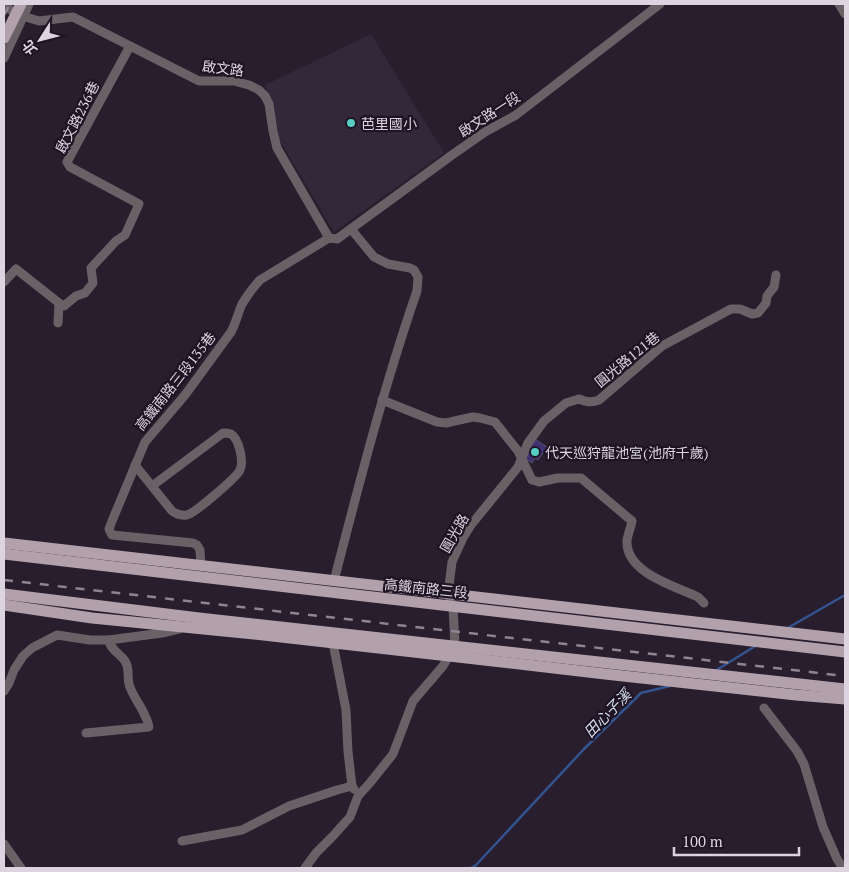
<svg xmlns="http://www.w3.org/2000/svg" width="849" height="872" font-family="'PT Serif','Noto Sans TC',serif">
	<style>
		.built { fill: #33273a }
		.lines { fill: none; stroke-linecap: round; stroke-linejoin: round }
		.stream { stroke: #345391; stroke-width: 2.5 }
		.building { fill: #3e3273; stroke: #515063 }
		.minor { stroke: #6a6167; stroke-width: 9 }
		.major { stroke: #b2a0ab; stroke-width: 11 }
		.rail { stroke: #8d8592; stroke-width: 2.5; stroke-dasharray: 9 9; stroke-linecap: butt }
		.poi-dot { fill: #56cec4; stroke: #1e1524; stroke-width: 2 }
		.labels { text-anchor: middle; dominant-baseline: central; stroke-width: 4.5; stroke-linejoin: round; paint-order: stroke }
		.street-label { font-size: 14px; fill: #dcd5e0; stroke: #1e1524 }
		.poi-label { font-size: 14px; fill: #dcd5e0; stroke: #1e1524; text-anchor: start }
		.water-label { font-size: 15px; font-style: italic; fill: #d4def0; stroke: #1e1524 }
	</style>
	<rect width="100%" height="100%" fill="#281e2d"/>
	<polygon class="built" points="371,34 444,153 334,232 279,139 274,106 265,85"/>
	<g class="lines">
		<g class="stream">
			<polyline points="786,629 845,595"/>
			<polyline points="715,671 757,645"/>
			<polyline points="471,868 476,865 584,749 641,693 670,686"/>
		</g>
	</g>
	<polygon class="building" points="535,439 547,447 538,460 535,458 532,463 523,457"/>
	<g class="lines">
		<g class="minor">
			<polyline points="839,4 845,14"/>
			<polyline points="4,5 16,14 39,21 73,17 199,81 234,81 249,85 259,90 265,96 269,104 273,131 277,148 329,238"/>
			<polyline points="4,58 29,4"/>
			<polyline points="329,238 337,239 452,155 485,132 516,115 660,4"/>
			<polyline points="4,282 16,269 59,303 58,323"/>
			<polyline points="59,303 64,306 76,296 85,293 93,283 91,268 116,241 125,235 139,204 70,167 67,162 130,46"/>
			<path d="M382,400L437,422L446,423L459,420L473,417L480,418L495,422L518,451L532,480L539,482L558,478H581L632,521C631,527 628,534 627,540C625,573 675,586 698,597L704,603"/>
			<path d="M135,465L172,511C176,514 181,516 187,515C195,513 236,478 240,470C244,461 239,439 231,434C228,433 226,433 223,433L152,486"/>
			<path d="M201,566L200,550L197,545L193,543L112,535L109,529L112,521L145,442L185,395L231,332C236,323 238,313 242,304C247,296 253,287 260,280L329,238"/>
			<path d="M334,581C359,484 384,386 417,291L418,277L414,270L410,268L388,264L374,257L351,229"/>
			<polyline points="333,643 346,710 348,752 352,786 354,789"/>
			<polyline points="4,691 9,683 14,670 23,656 32,648 57,635 90,640 109,640 162,633 179,629"/>
			<polyline points="764,708 797,751 804,764 823,827 837,859 843,868"/>
			<path d="M86,733L149,727C148,723 147,719 145,716C141,705 132,696 129,684C127,676 130,669 125,661C120,653 110,650 109,640"/>
			<polyline points="182,841 242,830 289,806 337,790 352,786"/>
			<polyline points="4,844 21,868"/>
			<path d="M305,868L316,853L332,837L350,817L358,796L369,784L393,754L413,701L443,666L455,646L453,606L448,594L452,562L463,538L471,525L518,467L528,443L544,421L566,403L579,399C586,402 591,403 599,400L662,346L731,309H740L752,314L758,313L766,303L767,296L774,287L776,275"/>
		</g>
		<g class="major">
			<polyline points="4,38 21,4"/>
			<polyline points="4,543 845,639"/>
			<polyline points="4,554 845,652"/>
			<polyline points="4,594 199,618 845,689"/>
			<polyline points="4,605 92,618 254,634 449,656 605,674 796,695 845,699"/>
		</g>
		<g class="rail">
			<polyline points="4,15 10,4"/>
			<polyline points="4,580 845,676"/>
		</g>
	</g>
	<g class="poi-dot">
		<circle cx="351" cy="123" r="5"/>
		<circle cx="535" cy="452" r="5"/>
	</g>
	<g class="labels">
		<g class="street-label">
			<text transform="translate(223 68) rotate(7)">啟文路</text>
			<text transform="translate(489 114) rotate(-33)">啟文路一段</text>
			<text transform="translate(77 117) rotate(-63)">啟文路236巷</text>
			<text transform="translate(627 359) rotate(-39)">圓光路121巷</text>
			<text transform="translate(175 381) rotate(-52)">高鐵南路三段135巷</text>
			<text transform="translate(454 533) rotate(-60)">圓光路</text>
			<text transform="translate(426 588) rotate(6)">高鐵南路三段</text>
		</g>
		<g class="poi-label">
			<text x="361" y="123">芭里國小</text>
			<text x="545" y="452">代天巡狩龍池宮(池府千歲)</text>
		</g>
		<g class="water-label">
			<text transform="translate(607 713) rotate(-46)">田心子溪</text>
		</g>
	</g>
	<rect width="849" height="872" fill="none" stroke="#dcd5e0" stroke-width="10"/>
	<g transform="translate(40 40) rotate(234)" stroke="#1e1524" stroke-width="4" paint-order="stroke">
	<path d="M0-4L9 19L0 12L-9 19Z" fill="#dcd5e0"/>
	<text y="-8" font-size="14" font-weight="bold" text-anchor="middle" fill="#dcd5e0">北</text>
	</g>
	<path d="M674 847v8h125v-8" fill="none" stroke="#dcd5e0" stroke-width="2.5"/>
	<text x="682" y="847" font-size="15" fill="#dcd5e0" stroke="#1e1524" stroke-width="4" paint-order="stroke">100 m</text>
</svg>
